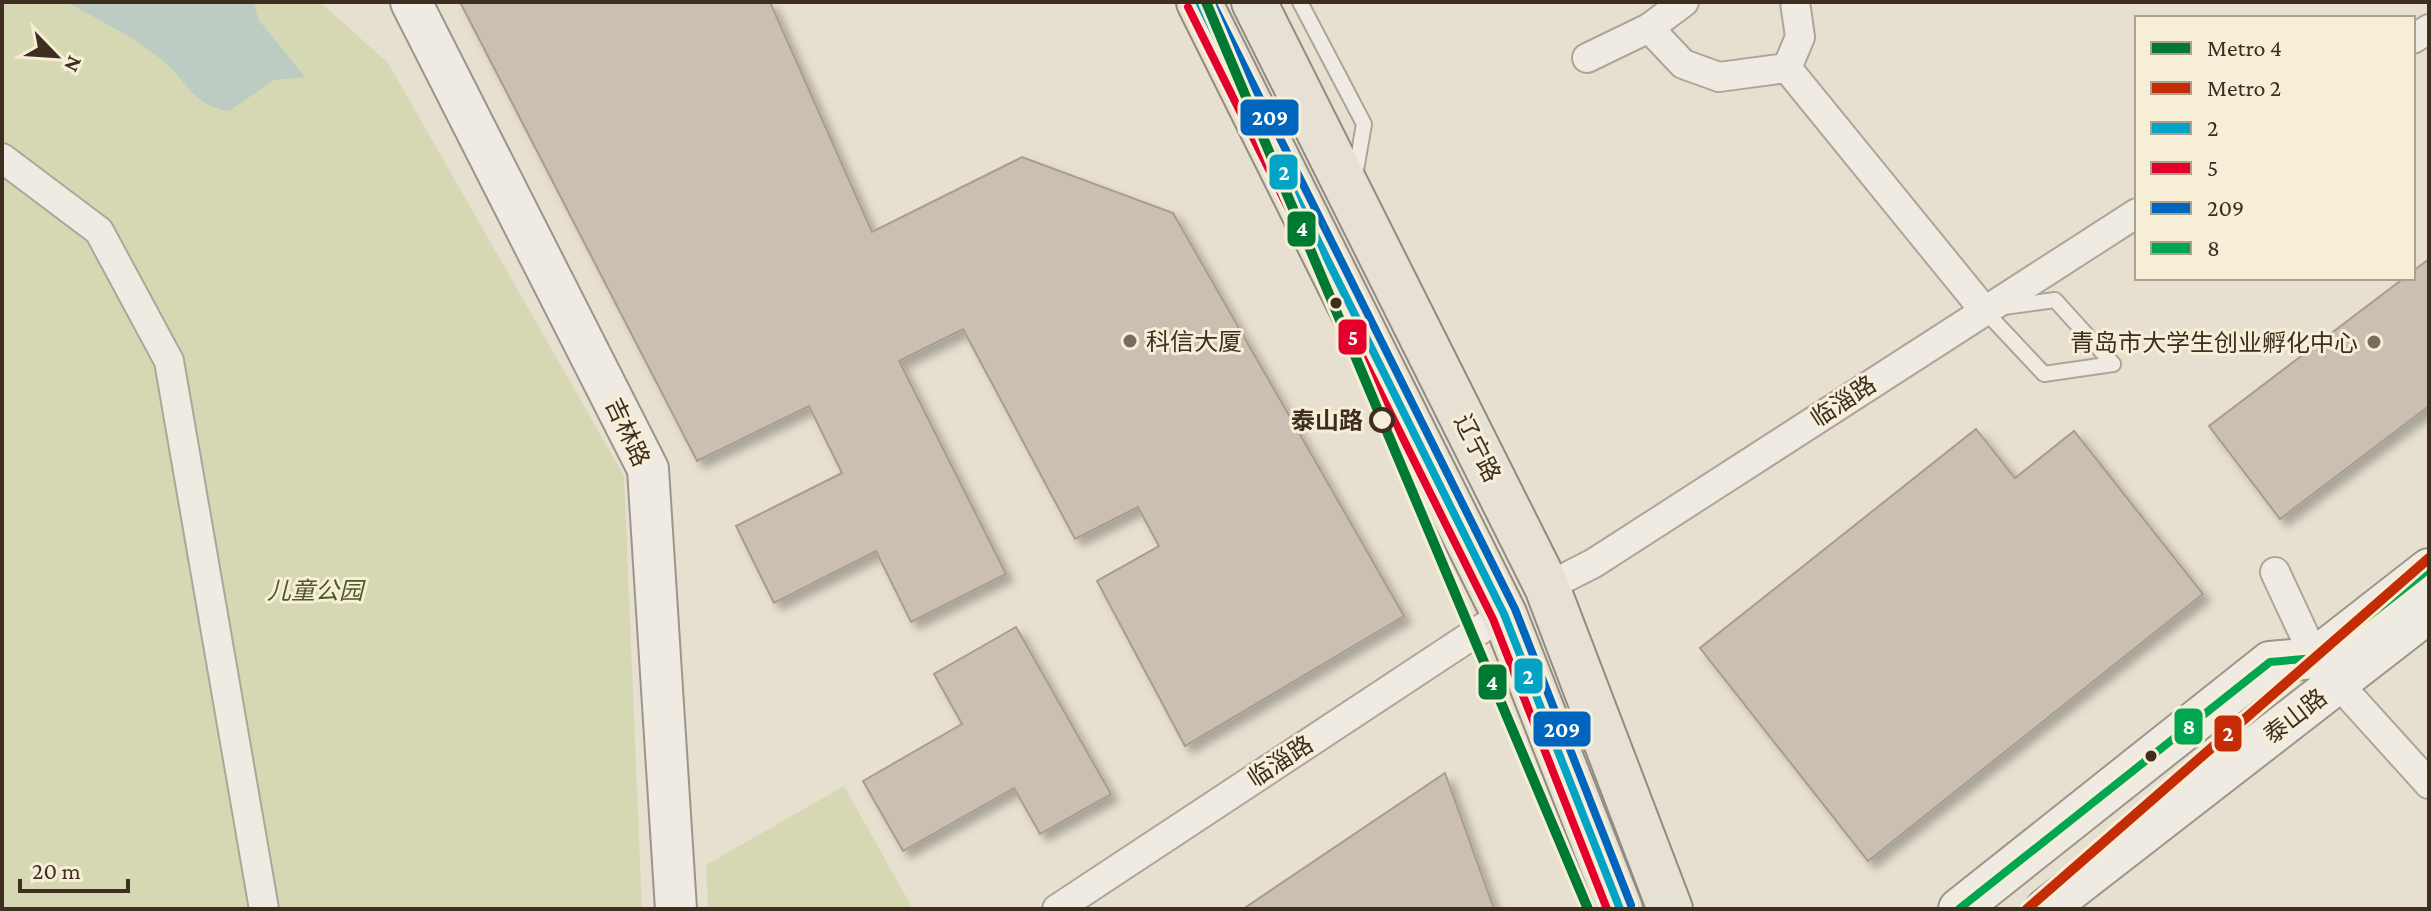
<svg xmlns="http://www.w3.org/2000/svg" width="2431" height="911" font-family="'Crimson Pro','Noto Sans SC',serif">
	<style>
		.green { fill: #d6d7b3 }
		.water { fill: #bcccc2 }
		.building { fill: #cbbfb2; stroke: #a89c90; stroke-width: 2; filter: url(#shadow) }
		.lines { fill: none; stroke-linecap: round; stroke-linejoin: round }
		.lane-casing { stroke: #ada599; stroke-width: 18 }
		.street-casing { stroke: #ada599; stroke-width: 32 }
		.secondary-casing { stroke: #9c958a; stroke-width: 44 }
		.primary-casing { stroke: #928b80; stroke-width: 48 }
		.lane { stroke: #efebe3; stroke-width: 14 }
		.street { stroke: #efebe3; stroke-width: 28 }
		.secondary { stroke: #efebe3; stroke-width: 40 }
		.primary { stroke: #e6e1d4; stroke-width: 44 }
		.bus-1-casing { stroke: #f7eed8; stroke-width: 14 }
		.bus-2-casing { stroke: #f7eed8; stroke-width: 14 }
		.bus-3-casing { stroke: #f7eed8; stroke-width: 14 }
		.bus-4-casing { stroke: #f7eed8; stroke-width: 14 }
		.bus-1 { stroke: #03a3c5; stroke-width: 8 }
		.bus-2 { stroke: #e4002b; stroke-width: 8 }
		.bus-3 { stroke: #0065bd; stroke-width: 8 }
		.bus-4 { stroke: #00a651; stroke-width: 8 }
		.metro-1-casing { stroke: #f7eed8; stroke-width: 16 }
		.metro-2-casing { stroke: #f7eed8; stroke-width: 16 }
		.metro-1 { stroke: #007a33; stroke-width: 10 }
		.metro-2 { stroke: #c42c05; stroke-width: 10 }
		.bus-dot { fill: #3d2e20; stroke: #f7eed8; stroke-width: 3 }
		.poi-dot { fill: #786c5e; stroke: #f7eed8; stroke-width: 3 }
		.stop-dot { fill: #f7eed8; stroke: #3d2e20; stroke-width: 4 }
		.labels { text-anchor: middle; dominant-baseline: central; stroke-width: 6; stroke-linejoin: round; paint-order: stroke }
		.poi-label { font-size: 24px; fill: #3d2e20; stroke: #f7eed8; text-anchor: start }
		.street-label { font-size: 24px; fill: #3d2e20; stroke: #f7eed8 }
		.stop-label { font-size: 24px; font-weight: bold; fill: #3d2e20; stroke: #f7eed8; text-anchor: end }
		.park-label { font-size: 24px; font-style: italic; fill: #4d5a26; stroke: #f7eed8 }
		.line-badge { stroke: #f7eed8; stroke-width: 3 }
		.badge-label { font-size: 22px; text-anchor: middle; font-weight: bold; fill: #fff }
	</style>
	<defs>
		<filter id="shadow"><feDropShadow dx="7" dy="7" stdDeviation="4" flood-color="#0004"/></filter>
	</defs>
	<rect width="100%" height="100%" fill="#e7e0d1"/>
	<g class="green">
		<polygon points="2,2 320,2 388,63 624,476 642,909 2,909"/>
		<polygon points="844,786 913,909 708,909 706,865"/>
	</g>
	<path class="water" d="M67,2H254L258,19L305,77L274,80L229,111C191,105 188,81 162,60C134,37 99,20 67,2Z"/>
	<g class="building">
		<polygon points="460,2 770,2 872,232 1022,157 1173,213 1404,616 1185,746 1097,581 1159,546 1138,507 1075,539 963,329 899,361 1006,574 911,622 876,551 774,603 736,526 842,473 809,406 697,461"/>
		<polygon points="2429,259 2429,406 2280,519 2209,426 2404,278 2413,278 2413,271"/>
		<polygon points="1976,429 2015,478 2074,431 2203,594 1868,861 1700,648"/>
		<polygon points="1016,627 1111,794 1040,834 1014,788 903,851 863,781 962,724 934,674"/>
		<polygon points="1445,773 1494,909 1243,909"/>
	</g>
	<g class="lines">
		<g class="lane-casing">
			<g id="lane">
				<polyline points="1300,2 1364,124 1355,176"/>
				<polyline points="2004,307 2055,300 2113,364"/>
				<polyline points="1984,310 2044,374 2113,364"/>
			</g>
		</g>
		<g class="street-casing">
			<g id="street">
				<polyline points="1649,28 1683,64 1719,77 1787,68 1800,37 1795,2"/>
				<polyline points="2413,39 2429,29"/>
				<polyline points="1587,58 1649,28 1684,2"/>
				<polyline points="1787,68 1984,310"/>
				<polyline points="2,158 99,231 169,361 264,909"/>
				<polyline points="2275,572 2315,658 2429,784"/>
				<polyline points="1547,587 1594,563 2137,213"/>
				<polyline points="1057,909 1504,614"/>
			</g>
		</g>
		<g class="secondary-casing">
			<g id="secondary">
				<polyline points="411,2 648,469 676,909"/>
				<polyline points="1959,909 2270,662 2315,658 2429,569"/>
				<polyline points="2046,909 2429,612"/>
			</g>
		</g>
		<g class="primary-casing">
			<g id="primary">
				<polyline points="1199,2 1504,614 1620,909"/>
				<polyline points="1254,2 1547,587 1670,909"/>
			</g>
		</g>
		<use href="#lane" class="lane"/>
		<use href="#street" class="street"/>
		<use href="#secondary" class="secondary"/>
		<use href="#primary" class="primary"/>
		<g class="bus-1-casing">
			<polyline id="bus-1" points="1199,2 1504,614 1620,909"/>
		</g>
		<g class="bus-2-casing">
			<polyline id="bus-2" points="1188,7 1493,619 1607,909"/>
		</g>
		<g class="bus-3-casing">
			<polyline id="bus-3" points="1212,2 1515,609 1631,905"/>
		</g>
		<g class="bus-4-casing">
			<polyline id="bus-4" points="1959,909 2270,662 2315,658 2429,569"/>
		</g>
		<use href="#bus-1" class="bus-1"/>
		<use href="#bus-2" class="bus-2"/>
		<use href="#bus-3" class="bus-3"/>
		<use href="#bus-4" class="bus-4"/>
		<g class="metro-1-casing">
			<polyline id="metro-1" points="1206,2 1588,909"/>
		</g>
		<g class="metro-2-casing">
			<polyline id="metro-2" points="2027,909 2429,558"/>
		</g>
		<use href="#metro-1" class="metro-1"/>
		<use href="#metro-2" class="metro-2"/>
	</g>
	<g class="bus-dot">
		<circle cx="1336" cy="303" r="7"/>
		<circle cx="2151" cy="756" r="7"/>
	</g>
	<g class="poi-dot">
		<circle cx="1130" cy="341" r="8"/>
		<circle cx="2374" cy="342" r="8"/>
	</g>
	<circle class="stop-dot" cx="1382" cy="420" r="11"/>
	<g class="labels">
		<g class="poi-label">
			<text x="1146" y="341">科信大厦</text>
			<text x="2358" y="342" text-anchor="end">青岛市大学生创业孵化中心</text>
		</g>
		<g class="street-label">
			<text transform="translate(1843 401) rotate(-33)">临淄路</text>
			<text transform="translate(628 432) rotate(65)">吉林路</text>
			<text transform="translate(1478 448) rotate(63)">辽宁路</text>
			<text transform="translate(2295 716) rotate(-38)">泰山路</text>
			<text transform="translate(1280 761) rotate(-33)">临淄路</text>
		</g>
		<g class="stop-label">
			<text x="1363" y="420">泰山路</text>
		</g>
		<g class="park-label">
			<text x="315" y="590">儿童公园</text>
		</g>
	</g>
	<g class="line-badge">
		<rect x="1239" y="98" width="61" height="39" rx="8" fill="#0065bd"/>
		<rect x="1268" y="153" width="31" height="38" rx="8" fill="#03a3c5"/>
		<rect x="1286" y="210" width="31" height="38" rx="8" fill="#007a33"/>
		<rect x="1337" y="318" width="31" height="38" rx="8" fill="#e4002b"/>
		<rect x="1513" y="657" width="31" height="38" rx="8" fill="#03a3c5"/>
		<rect x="1477" y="663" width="31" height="38" rx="8" fill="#007a33"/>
		<rect x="2173" y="707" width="31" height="39" rx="8" fill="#00a651"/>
		<rect x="1532" y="710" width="60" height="38" rx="8" fill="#0065bd"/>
		<rect x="2213" y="714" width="30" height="39" rx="8" fill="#c42c05"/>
	</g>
	<g class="badge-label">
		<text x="1270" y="125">209</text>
		<text x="1284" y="180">2</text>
		<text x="1302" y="236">4</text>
		<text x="1353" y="345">5</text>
		<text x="1528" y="684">2</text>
		<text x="1492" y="690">4</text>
		<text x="2189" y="734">8</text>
		<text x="1562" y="737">209</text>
		<text x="2228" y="741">2</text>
	</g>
	<rect width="2431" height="911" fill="none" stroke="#3d2e20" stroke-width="8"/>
	<rect x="2135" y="16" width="280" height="264" fill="#f7eed8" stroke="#ada18e" stroke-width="2"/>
	<rect x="2151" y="42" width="40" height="12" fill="#007a33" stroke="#ada18e" stroke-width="2"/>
	<text x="2207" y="56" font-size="24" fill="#3d2e20">Metro 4</text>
	<rect x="2151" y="82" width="40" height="12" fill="#c42c05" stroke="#ada18e" stroke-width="2"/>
	<text x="2207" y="96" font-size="24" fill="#3d2e20">Metro 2</text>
	<rect x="2151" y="122" width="40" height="12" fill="#03a3c5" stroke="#ada18e" stroke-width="2"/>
	<text x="2207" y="136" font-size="24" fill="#3d2e20">2</text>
	<rect x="2151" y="162" width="40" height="12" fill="#e4002b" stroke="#ada18e" stroke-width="2"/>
	<text x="2207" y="176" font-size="24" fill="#3d2e20">5</text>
	<rect x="2151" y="202" width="40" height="12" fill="#0065bd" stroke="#ada18e" stroke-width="2"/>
	<text x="2207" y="216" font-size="24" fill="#3d2e20">209</text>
	<rect x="2151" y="242" width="40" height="12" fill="#00a651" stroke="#ada18e" stroke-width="2"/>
	<text x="2207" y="256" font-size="24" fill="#3d2e20">8</text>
	<g transform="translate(56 56) rotate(115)" stroke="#f7eed8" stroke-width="6" paint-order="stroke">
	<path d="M0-6L14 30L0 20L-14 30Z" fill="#3d2e20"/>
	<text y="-12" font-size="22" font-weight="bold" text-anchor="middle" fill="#3d2e20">N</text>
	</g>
	<path d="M20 879v12h108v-12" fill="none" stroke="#3d2e20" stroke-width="4"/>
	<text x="32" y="879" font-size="24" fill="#3d2e20" stroke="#f7eed8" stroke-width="6" paint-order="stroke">20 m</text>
</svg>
